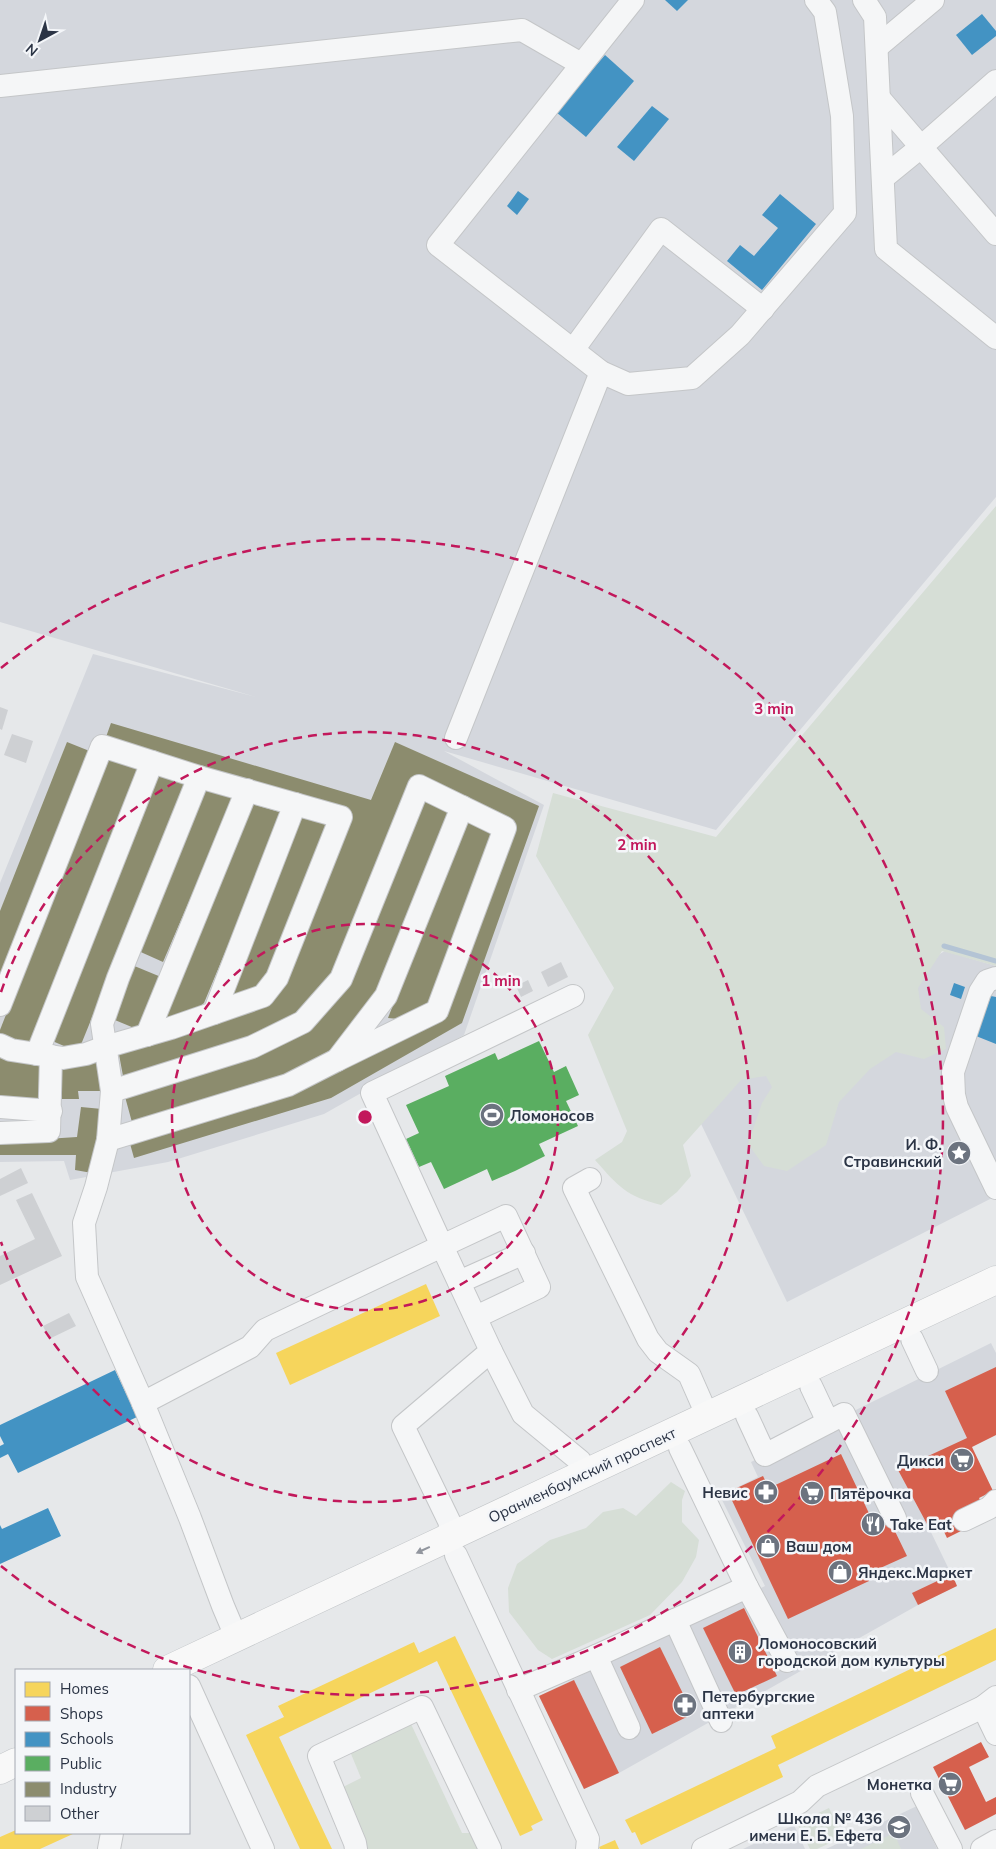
<svg xmlns="http://www.w3.org/2000/svg" width="996" height="1849" font-family="Mulish,sans-serif">
	<style>
		.built { fill: #d4d7dd }
		.green { fill: #d6ded6 }
		.homes { fill: #f6d55c }
		.shops { fill: #d6604d }
		.schools { fill: #4393c3 }
		.public { fill: #5aae61 }
		.industry { fill: #8c8c6e }
		.lines { fill: none; stroke-linecap: round; stroke-linejoin: round }
		.stream { stroke: #b4c4d5; stroke-width: 5 }
		.building { fill: #ced0d3 }
		.minor-casing { stroke: #c4c6c8; stroke-width: 24 }
		.major-casing { stroke: #c2c5c8; stroke-width: 29 }
		.minor { stroke: #f5f6f7; stroke-width: 22 }
		.major { stroke: #f8f8f8; stroke-width: 28 }
		.oneway { fill: #92969e }
		.ring { fill: none; stroke: #c2185b; stroke-width: 2.5; stroke-dasharray: 9 6 }
		.labels { text-anchor: middle; dominant-baseline: central; stroke-width: 5; stroke-linejoin: round; paint-order: stroke }
		.poi-label { font-size: 15px; font-weight: bold; fill: #2b3445; stroke: #f4f6f9; text-anchor: start }
		.street-label { font-size: 15px; fill: #2b3445; stroke: #f4f6f9 }
		.centre { fill: #c2185b; stroke: #f4f6f9; stroke-width: 2.5 }
		.ring-label { font-size: 15px; text-anchor: middle; font-weight: bold; fill: #c2185b; stroke: #f4f6f9; stroke-width: 5; stroke-linejoin: round; paint-order: stroke }
	</style>
	<rect width="100%" height="100%" fill="#e6e8ea"/>
	<g class="built">
		<polygon points="0,0 996,0 996,497 716,830 444,751 544,805 464,1035 324,1114 168,1162 70,1180 64,1161 0,1162 0,883 93,654 256,697 0,622"/>
		<polygon points="945,951 996,966 996,1196 787,1302 689,1099"/>
		<polygon points="991,1343 996,1353 996,1435 971,1447 993,1491 927,1524 957,1586 918,1605 619,1773 584,1789 539,1696 765,1586 720,1496 758,1477 751,1462"/>
		<polygon points="917,1806 937,1849 826,1849"/>
		<polygon points="794,1825 805,1849 743,1849"/>
	</g>
	<g class="green">
		<path d="M996,506V966L942,951L918,988L921,1009L944,1027L946,1049L924,1059L896,1052L870,1069L839,1102L826,1145L787,1171L764,1166L748,1144L762,1103L772,1087L766,1076L741,1080L683,1145L691,1176L677,1192L661,1205C626,1196 619,1187 595,1160L622,1142L627,1131L588,1035L614,988L536,856L553,793L716,837Z"/>
		<polygon points="671,1482 685,1491 682,1500 682,1522 699,1540 696,1557 682,1582 650,1615 552,1659 538,1650 509,1612 508,1588 517,1564 550,1540 586,1528 603,1512 623,1508 636,1516"/>
		<polygon points="411,1724 462,1833 472,1833 484,1849 366,1849 343,1787 361,1778 349,1749"/>
		<polygon points="829,1808 843,1837 817,1849 810,1849 797,1823"/>
		<polygon points="894,1833 901,1849 861,1849"/>
	</g>
	<g class="homes">
		<polygon points="426,1284 440,1316 290,1385 276,1353"/>
		<polygon points="996,1628 996,1660 778,1765 783,1777 641,1845 635,1832 632,1833 625,1820 776,1748 771,1736"/>
		<polygon points="455,1636 543,1820 531,1826 533,1830 520,1836 437,1661 279,1737 332,1849 300,1849 246,1735 284,1717 278,1706 414,1642 419,1653"/>
		<polygon points="16,1830 16,1833 75,1833 40,1849 0,1849 0,1837"/>
		<polygon points="615,1840 619,1849 600,1849 599,1847"/>
	</g>
	<g class="shops">
		<polygon points="996,1367 996,1435 972,1447 993,1491 979,1498 983,1505 963,1530 947,1538 938,1519 927,1524 898,1470 967,1438 945,1391"/>
		<polygon points="841,1454 875,1526 889,1519 907,1556 867,1574 869,1581 788,1619 728,1492 763,1476 769,1488"/>
		<polygon points="952,1574 957,1586 918,1605 912,1593"/>
		<polygon points="744,1608 777,1676 736,1695 703,1628"/>
		<polygon points="660,1647 693,1714 652,1734 620,1667"/>
		<polygon points="574,1680 619,1773 584,1789 539,1696"/>
		<polygon points="981,1742 989,1757 969,1767 986,1802 996,1797 996,1814 965,1830 933,1767"/>
	</g>
	<g class="schools">
		<polygon points="665,0 688,0 677,11"/>
		<polygon points="982,14 996,31 996,36 972,55 956,35"/>
		<polygon points="605,55 634,81 586,137 556,112"/>
		<polygon points="652,106 669,119 634,161 617,147"/>
		<polygon points="518,191 529,199 517,215 507,206"/>
		<polygon points="780,194 816,224 762,290 727,261 740,245 754,256 778,228 762,215"/>
		<polygon points="954,983 965,987 961,999 950,995"/>
		<polygon points="991,996 996,997 996,1044 976,1036"/>
		<polygon points="115,1370 137,1417 18,1473 8,1454 0,1458 0,1446 4,1444 0,1436 0,1425"/>
		<polygon points="48,1508 61,1536 0,1564 0,1525 2,1529"/>
	</g>
	<polygon class="public" points="539,1041 554,1072 566,1066 579,1095 566,1101 578,1126 539,1144 545,1156 515,1171 492,1181 487,1169 444,1189 431,1162 419,1167 406,1139 419,1133 406,1105 449,1086 445,1076 495,1053 498,1060"/>
	<g class="industry">
		<polygon points="111,723 371,800 395,742 539,806 462,1023 331,1098 134,1158 129,1140 447,1016 514,824 414,777 331,985 287,1027 123,1076 118,1049 292,971 351,812 106,737"/>
		<polygon points="67,742 92,752 0,979 0,911"/>
		<polygon points="108,754 140,767 30,1049 0,1038 0,1030"/>
		<polygon points="158,772 187,783 78,1052 50,1040"/>
		<polygon points="205,785 234,797 163,962 134,949"/>
		<polygon points="424,794 453,812 386,982 331,1049 299,1076 133,1126 124,1093 312,1021"/>
		<polygon points="252,804 283,813 204,1003 182,1022 161,1021"/>
		<polygon points="300,813 330,824 263,989 226,1005"/>
		<polygon points="466,818 496,829 427,1007 409,1020 388,1018"/>
		<polygon points="132,965 161,977 139,1030 110,1018"/>
		<polygon points="0,1054 42,1062 43,1104 0,1101"/>
		<polygon points="99,1061 100,1091 78,1091 79,1099 62,1099 61,1062"/>
		<polygon points="81,1107 102,1109 92,1173 75,1170 76,1155 0,1155 0,1142 77,1137"/>
	</g>
	<g class="lines">
		<polyline class="stream" points="944,946 996,961"/>
	</g>
	<g class="building">
		<polygon points="0,707 8,710 2,730 0,729"/>
		<polygon points="12,734 33,741 26,763 4,755"/>
		<polygon points="561,962 568,977 548,987 541,972"/>
		<polygon points="528,980 533,991 521,997 516,986"/>
		<polygon points="21,1168 28,1183 0,1196 0,1179"/>
		<polygon points="32,1193 62,1256 0,1285 0,1256 35,1239 16,1200"/>
		<polygon points="69,1313 76,1326 49,1339 43,1326"/>
	</g>
	<g class="lines">
		<g class="minor-casing">
			<g id="minor">
				<polyline points="633,0 438,245 601,372 628,384 692,378 740,335 845,213 842,116 825,12 816,0"/>
				<polyline points="864,0 875,17 886,249 996,338"/>
				<polyline points="877,47 933,0"/>
				<polyline points="0,86 522,30 581,64"/>
				<polyline points="879,98 996,234"/>
				<polyline points="883,178 921,147 996,81"/>
				<polyline points="573,350 661,229 763,309"/>
				<polyline points="456,738 601,372"/>
				<polyline points="199,777 118,978 102,1024 112,1091 108,1140 96,1187 84,1223 87,1277 143,1403 190,1518 223,1606 237,1639"/>
				<polyline points="996,978 987,981 980,992 953,1072 954,1095 957,1107 996,1188"/>
				<polyline points="0,1005 102,746 199,777 341,817 277,978 263,996 171,1028 105,1047 86,1054 63,1058 11,1050 0,1045"/>
				<polyline points="214,1013 295,804"/>
				<polyline points="147,1035 247,790"/>
				<polyline points="37,1054 152,762"/>
				<polyline points="112,1091 252,1047 303,1022 341,979 419,786 505,828 437,1011 337,1060"/>
				<polyline points="0,1107 51,1111"/>
				<polyline points="0,1133 49,1131 51,1056"/>
				<polyline points="108,1140 288,1085 337,1060 386,996 462,807"/>
				<polyline points="590,1179 574,1188 648,1339 658,1352 689,1374 707,1415"/>
				<polyline points="459,1282 524,1253"/>
				<polyline points="476,1317 539,1287 506,1216 442,1246 372,1093 573,996"/>
				<polyline points="912,1339 927,1371"/>
				<polyline points="491,1351 523,1414 580,1461 588,1473"/>
				<polyline points="811,1386 828,1422"/>
				<polyline points="143,1403 250,1347 265,1330 442,1246 491,1351 403,1426 450,1523 449,1538"/>
				<polyline points="747,1416 765,1455 844,1414 895,1518"/>
				<polyline points="680,1448 747,1587 787,1661"/>
				<polyline points="964,1520 989,1508 996,1501"/>
				<polyline points="456,1555 588,1839 587,1849"/>
				<polyline points="675,1620 721,1721"/>
				<polyline points="596,1656 629,1728"/>
				<polyline points="189,1686 263,1849"/>
				<polyline points="518,1690 596,1656 747,1587"/>
				<polyline points="983,1707 996,1734"/>
				<polyline points="922,1793 951,1849"/>
				<polyline points="109,1849 112,1833"/>
				<polyline points="356,1849 355,1843 319,1756 422,1707 490,1849"/>
				<polyline points="703,1849 800,1802 817,1786 983,1707 996,1697"/>
				<polyline points="982,1849 996,1841"/>
			</g>
		</g>
		<g class="major-casing">
			<g id="major">
				<polyline points="167,1670 996,1280"/>
				<polyline points="0,1770 16,1762"/>
			</g>
		</g>
		<use href="#minor" class="minor"/>
		<use href="#major" class="major"/>
	</g>
	<defs><path id="oneway-solid" d="M-6-.8H1V-3.2L6.5 0L1 3.2V.8H-6Z" transform="scale(1.25)"/></defs>
	<use class="oneway" href="#oneway-solid" transform="translate(423 1550) rotate(155)"/>
	<g class="ring">
		<circle cx="365" cy="1117" r="193"/>
		<path d="M1 992A385 385 0 1 1 1 1242"/>
		<path d="M1 668A578 578 0 1 1 1 1566"/>
	</g>
	<defs>
		<g id="stadium-disc" transform="scale(1.25)"><circle r="9.5" fill="#6c737f" stroke="#f4f6f9"/><path d="M0-5a6.5 5 0 1 0 0 10a6.5 5 0 1 0 0-10ZM-3.5-1.8h7v3.6h-7Z" fill="#fff"/></g>
		<g id="sight-disc" transform="scale(1.25)"><circle r="9.5" fill="#6c737f" stroke="#f4f6f9"/><path d="M0-6L1.8-2.2L6-1.7L2.9 1.2L3.7 5.4L0 3.3L-3.7 5.4L-2.9 1.2L-6-1.7L-1.8-2.2Z" fill="#fff"/></g>
		<g id="supermarket-disc" transform="scale(1.25)"><circle r="9.5" fill="#6c737f" stroke="#f4f6f9"/><path d="M-6-5.5h2.5l.6 2H6L4.5 2H-2.5L-4.4-4H-6ZM-1.5 3.2a1.3 1.3 0 1 0 .1 0ZM3 3.2a1.3 1.3 0 1 0 .1 0Z" fill="#fff"/></g>
		<g id="pharmacy-disc" transform="scale(1.25)"><circle r="9.5" fill="#6c737f" stroke="#f4f6f9"/><path d="M-2-6h4v4h4v4h-4v4h-4v-4h-4v-4h4Z" fill="#fff"/></g>
		<g id="restaurant-disc" transform="scale(1.25)"><circle r="9.5" fill="#6c737f" stroke="#f4f6f9"/><path d="M-5-6h1v4h1v-4h1v4h1v-4h1v5L-1.5 .5V6h-2V.5L-5-1ZM5-6V6H3V1.5H1.5Q1.5-4 5-6Z" fill="#fff"/></g>
		<g id="shop-disc" transform="scale(1.25)"><circle r="9.5" fill="#6c737f" stroke="#f4f6f9"/><path d="M-5-2.5h2.3a2.7 3.5 0 0 1 5.4 0H5L5.5 6h-11ZM-1.5-2.5h3a1.5 2.3 0 0 0-3 0Z" fill="#fff"/></g>
		<g id="building-disc" transform="scale(1.25)"><circle r="9.5" fill="#6c737f" stroke="#f4f6f9"/><path d="M-4-6H4V6H1V3H-1V6H-4ZM-2.5-4.3h1.7v1.8h-1.7ZM.8-4.3h1.7v1.8H.8ZM-2.5-1h1.7V.8h-1.7ZM.8-1h1.7V.8H.8Z" fill="#fff"/></g>
		<g id="school-disc" transform="scale(1.25)"><circle r="9.5" fill="#6c737f" stroke="#f4f6f9"/><path d="M0-5L7-2L0 1L-7-2ZM-4 1L0 2.5L4 1V4Q0 6-4 4Z" fill="#fff"/></g>
	</defs>
	<g fill-rule="evenodd">
		<use href="#stadium-disc" x="492" y="1115"/>
		<use href="#sight-disc" x="959" y="1153"/>
		<use href="#supermarket-disc" x="962" y="1460"/>
		<use href="#pharmacy-disc" x="766" y="1492"/>
		<use href="#supermarket-disc" x="812" y="1493"/>
		<use href="#restaurant-disc" x="873" y="1524"/>
		<use href="#shop-disc" x="768" y="1546"/>
		<use href="#shop-disc" x="840" y="1572"/>
		<use href="#building-disc" x="740" y="1652"/>
		<use href="#pharmacy-disc" x="685" y="1705"/>
		<use href="#supermarket-disc" x="950" y="1784"/>
		<use href="#school-disc" x="899" y="1827"/>
	</g>
	<g class="labels">
		<g class="poi-label">
			<text x="510" y="1115">Ломоносов</text>
			<text x="942" y="1144" text-anchor="end">И. Ф.<tspan x="942" dy="17">Стравинский</tspan></text>
			<text x="944" y="1460" text-anchor="end">Дикси</text>
			<text x="748" y="1492" text-anchor="end">Невис</text>
			<text x="830" y="1493">Пятёрочка</text>
			<text x="890" y="1524">Take Eat</text>
			<text x="786" y="1546">Ваш дом</text>
			<text x="858" y="1572">Яндекс.Маркет</text>
			<text x="758" y="1643">Ломоносовский<tspan x="758" dy="17">городской дом культуры</tspan></text>
			<text x="702" y="1696">Петербургские<tspan x="702" dy="17">аптеки</tspan></text>
			<text x="932" y="1784" text-anchor="end">Монетка</text>
			<text x="882" y="1818" text-anchor="end">Школа № 436<tspan x="882" dy="17">имени Е. Б. Ефета</tspan></text>
		</g>
		<g class="street-label">
			<text transform="translate(582 1475) rotate(-25)">Ораниенбаумский проспект</text>
		</g>
	</g>
	<circle cx="365" cy="1117" r="8" class="centre"/>
	<g class="ring-label">
		<text x="774" y="714">3 min</text>
		<text x="637" y="850">2 min</text>
		<text x="501" y="986">1 min</text>
	</g>
	<rect x="15" y="1669" width="175" height="165" fill="#f4f6f9" stroke="#a4a8b1"/>
	<rect x="25" y="1682" width="25" height="15" fill="#f6d55c" stroke="#a4a8b1"/>
	<text x="60" y="1694" font-size="15" fill="#2b3445">Homes</text>
	<rect x="25" y="1706" width="25" height="15" fill="#d6604d" stroke="#a4a8b1"/>
	<text x="60" y="1719" font-size="15" fill="#2b3445">Shops</text>
	<rect x="25" y="1732" width="25" height="15" fill="#4393c3" stroke="#a4a8b1"/>
	<text x="60" y="1744" font-size="15" fill="#2b3445">Schools</text>
	<rect x="25" y="1756" width="25" height="15" fill="#5aae61" stroke="#a4a8b1"/>
	<text x="60" y="1769" font-size="15" fill="#2b3445">Public</text>
	<rect x="25" y="1782" width="25" height="15" fill="#8c8c6e" stroke="#a4a8b1"/>
	<text x="60" y="1794" font-size="15" fill="#2b3445">Industry</text>
	<rect x="25" y="1806" width="25" height="15" fill="#ced0d3" stroke="#a4a8b1"/>
	<text x="60" y="1819" font-size="15" fill="#2b3445">Other</text>
	<g transform="translate(40 40) rotate(220)" stroke="#f4f6f9" stroke-width="4" paint-order="stroke">
	<path d="M0-4L9 19L0 12L-9 19Z" fill="#2b3445"/>
	<text y="-8" font-size="14" font-weight="bold" text-anchor="middle" fill="#2b3445">N</text>
	</g>
</svg>
